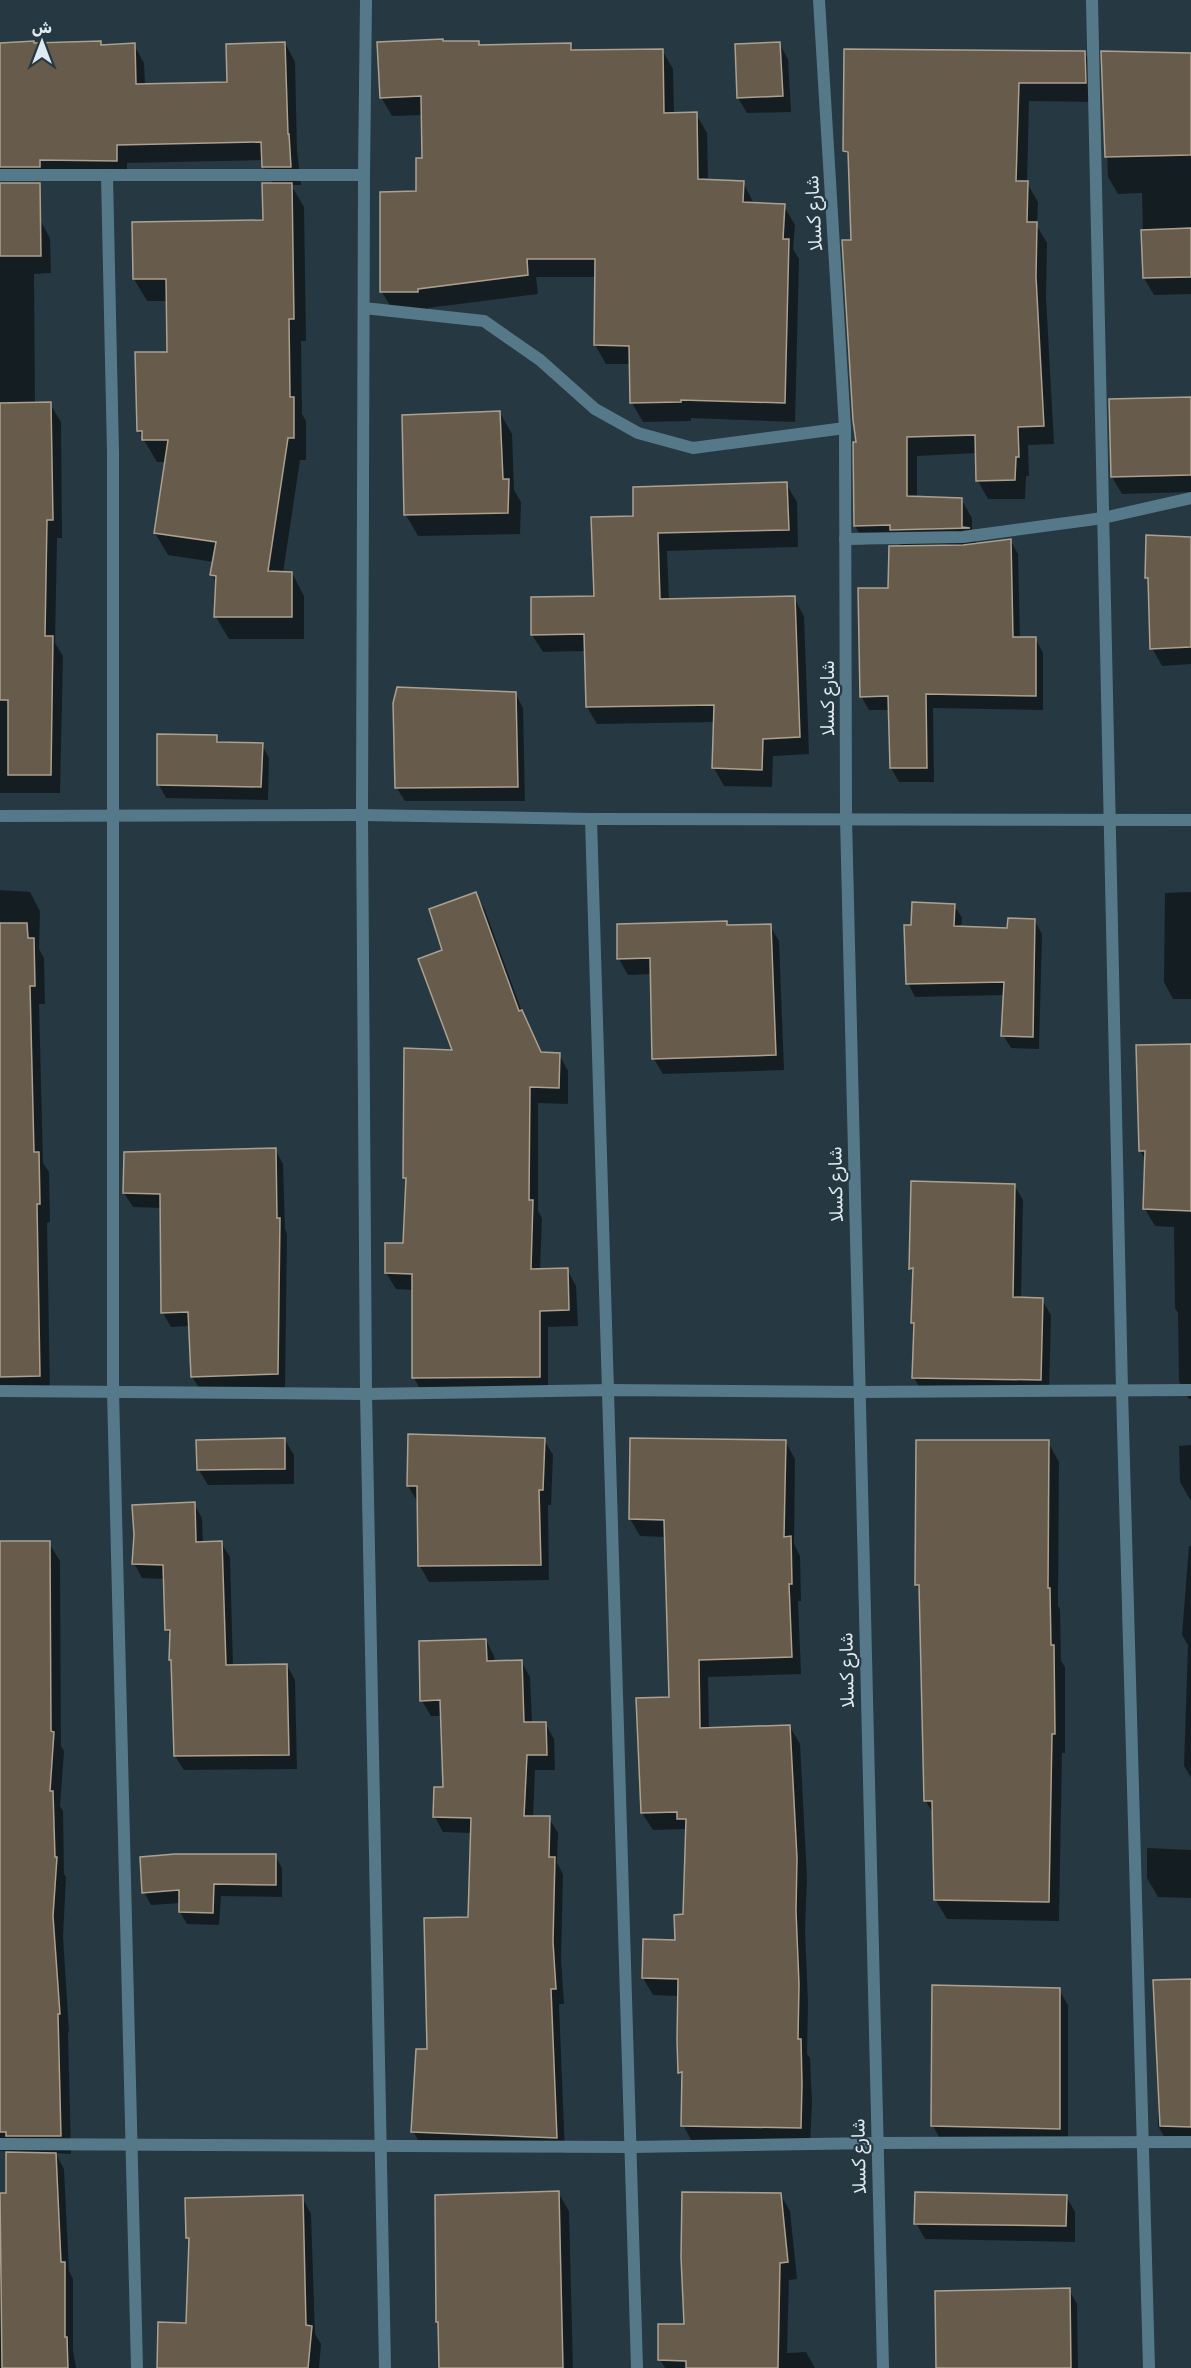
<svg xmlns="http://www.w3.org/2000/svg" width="1191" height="2368" font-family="Rubik,Cairo,sans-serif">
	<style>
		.shadow { fill: #0007 }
		.building { fill: #675c4c; stroke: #ada08f; stroke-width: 1.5 }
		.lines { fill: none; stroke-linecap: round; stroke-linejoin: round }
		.minor { stroke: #567989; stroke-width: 12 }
		.labels { text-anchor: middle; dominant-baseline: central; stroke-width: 4.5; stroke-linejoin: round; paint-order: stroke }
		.street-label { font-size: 18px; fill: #dfeaf0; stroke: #263841 }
	</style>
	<rect width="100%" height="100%" fill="#263841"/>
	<g class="shadow">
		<polygon points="100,42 103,46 134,45 144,63 145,85 229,83 285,43 295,62 297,150 301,185 291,185 304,207 306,341 301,341 302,414 306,421 306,460 300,460 283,573 292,573 304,596 304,639 229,639 216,617 217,584 212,575 214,562 168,555 155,533 166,462 157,462 138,430 169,353 168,301 147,301 134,279 265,221 274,185 263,166 263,160 127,163 127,179 0,178 0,45"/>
		<polygon points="478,42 480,46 570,44 574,51 662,50 673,69 674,114 696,114 707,133 708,181 743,182 754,204 784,206 795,225 793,249 799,259 795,422 691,418 691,421 643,422 632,403 631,364 606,364 595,345 596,277 536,277 538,294 428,308 428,311 393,311 382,292 417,193 424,159 423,115 392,116 381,97 444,43"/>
		<polygon points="779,43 788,59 791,112 747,113 738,98"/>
		<polygon points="1084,52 1095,71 1096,102 1029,101 1027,183 1038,202 1037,226 1047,243 1046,297 1054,444 1028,445 1029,476 1026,476 1025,499 988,499 978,481 977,453 917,456 917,498 961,499 972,518 972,534 978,545 1010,540 1018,554 1020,639 1035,638 1043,653 1043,710 933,708 934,782 899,782 891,768 890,710 869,710 861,696 902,548 900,544 866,545 855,526 858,443 850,159 845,151"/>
		<polygon points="1103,52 1191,54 1191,294 1154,295 1144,278 1142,193 1118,194 1108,177"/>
		<polygon points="40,220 50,238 51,273 34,274 35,404 50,404 61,422 62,538 57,538 55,643 63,656 60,793 0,793 0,221"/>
		<polygon points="1191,398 1191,492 1122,494 1112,477 1110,401"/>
		<polygon points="500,413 512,434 514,490 521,502 520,534 418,536 406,515"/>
		<polygon points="786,484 797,502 798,547 667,551 669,600 794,598 804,616 809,754 773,756 772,787 724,786 714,768 715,722 597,724 587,707 586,651 543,652 532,635 596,598 635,517"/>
		<polygon points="1191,538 1191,664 1162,666 1152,648 1149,582 1147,578"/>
		<polygon points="515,693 523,708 525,801 405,801 396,787"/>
		<polygon points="216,737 220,743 262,745 269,758 268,800 166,798 159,785"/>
		<polygon points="0,890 30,892 40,911 39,949 44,958 45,1004 39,1004 43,1163 49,1172 50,1222 47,1223 50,1394 0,1396"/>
		<polygon points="1191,892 1191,999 1173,999 1164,982 1165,893"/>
		<polygon points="475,894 485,910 522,1012 542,1054 559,1054 568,1071 568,1104 538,1103 538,1211 542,1218 540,1270 567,1269 576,1286 578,1326 548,1327 548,1393 423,1394 414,1378 413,1290 396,1289 386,1273 405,1245 407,1182 405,1177 454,1051 444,951"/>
		<polygon points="954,905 962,918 961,928 1008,930 1035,921 1042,934 1039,1049 1011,1048 1003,1035 1005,995 915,997 908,983 913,927"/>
		<polygon points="727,922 729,926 770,926 779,941 784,1070 663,1074 654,1059 652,974 628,975 619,959"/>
		<polygon points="1191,1045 1191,1399 1189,1399 1179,1381 1178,1313 1175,1308 1174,1227 1155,1226 1145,1209 1146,1160 1140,1151"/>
		<polygon points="275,1149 283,1164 285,1229 287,1234 285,1388 201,1391 192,1377 190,1326 171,1327 163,1313 162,1208 133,1207 124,1193"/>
		<polygon points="1014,1185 1023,1200 1021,1299 1042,1300 1051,1315 1049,1395 923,1393 914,1378 915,1328 912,1323 914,1274 911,1268"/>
		<polygon points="285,1440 294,1455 294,1484 208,1485 199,1470"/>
		<polygon points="544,1440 553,1455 551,1505 548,1505 549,1580 429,1582 420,1566 417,1501 408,1486"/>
		<polygon points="785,1441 795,1459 794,1544 800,1556 801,1601 798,1601 801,1674 708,1677 709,1729 790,1727 800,1744 807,1877 805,1930 808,2003 807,2054 810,2058 812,2102 810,2145 693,2143 683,2125 684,2078 680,2072 680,1996 653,1995 643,1978 676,1942 685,1916 687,1833 685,1829 653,1830 642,1813 670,1698 666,1537 640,1536 630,1519"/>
		<polygon points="1048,1442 1059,1462 1058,1606 1060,1609 1061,1661 1065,1667 1065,1753 1062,1753 1059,1921 947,1919 935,1899 934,1815 925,1800 920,1592 916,1585"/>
		<polygon points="1191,1445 1191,1501 1180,1482 1179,1446"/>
		<polygon points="194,1504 202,1518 203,1544 221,1543 230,1557 233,1667 287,1665 295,1680 297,1769 184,1770 175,1756 171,1637 167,1630 165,1579 142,1578 134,1563"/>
		<polygon points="0,1542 49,1543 60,1561 61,1746 64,1751 60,1806 63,1811 64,1874 66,1877 63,1936 69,2032 68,2032 71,2154 55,2153 64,2169 69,2271 73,2279 73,2350 76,2368 0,2368 0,2194 8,2194 26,2184 25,2152 0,2151"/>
		<polygon points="1189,1546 1191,1546 1191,1777 1184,1766 1188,1645 1182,1635"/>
		<polygon points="486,1640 494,1656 495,1662 521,1661 530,1677 532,1723 545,1723 554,1739 555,1770 535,1770 533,1817 549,1818 558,1833 557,1863 563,1874 561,1959 564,2004 559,2004 565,2153 422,2147 413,2131 429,2051 470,1919 472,1833 443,1832 435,1817 444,1788 442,1716 431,1716 422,1701"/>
		<polygon points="1147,1848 1191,1850 1191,1898 1158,1897 1147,1878"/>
		<polygon points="275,1856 282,1868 282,1897 221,1896 219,1925 187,1924 180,1912 180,1903 151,1905 144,1892"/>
		<polygon points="1191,1981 1191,2146 1169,2145 1158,2126 1159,2075"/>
		<polygon points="1059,1990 1068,2005 1068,2145 942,2142 933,2126"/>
		<polygon points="558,2192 569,2211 573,2368 439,2368"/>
		<polygon points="780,2194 790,2211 797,2279 789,2280 787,2353 806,2352 815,2368 665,2368 660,2359"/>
		<polygon points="1066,2196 1075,2212 1075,2242 925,2239 916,2223"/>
		<polygon points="302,2197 311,2214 315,2334 321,2344 319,2368 158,2368 188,2324 190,2242 188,2238"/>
		<polygon points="1069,2290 1077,2304 1078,2368 938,2368"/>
	</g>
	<g class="building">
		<polygon points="443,39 443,41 479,41 479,45 571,43 571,50 663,49 664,113 697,112 698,179 744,181 743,202 785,204 783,239 789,239 785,403 681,400 681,402 630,403 629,346 594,345 595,259 527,259 528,275 418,289 418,292 380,292 380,192 416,191 416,158 422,158 421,96 380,98 377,42"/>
		<polygon points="34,41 34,43 101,41 101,45 135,43 136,84 227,82 226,44 285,42 288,134 289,134 291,167 262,167 261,142 117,145 117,161 40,160 40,167 0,167 0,43"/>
		<polygon points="780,42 783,96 737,98 735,44"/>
		<polygon points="844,49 1085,51 1086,83 1019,83 1016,181 1028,181 1027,222 1037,222 1036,277 1044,426 1018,427 1019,457 1016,457 1015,480 976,481 975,435 907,437 907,496 962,498 962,527 970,528 890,530 890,525 854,526 853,442 856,442 853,420 842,240 851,240 848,152 843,151"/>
		<polygon points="1101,51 1191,53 1191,155 1105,157"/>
		<polygon points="0,183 40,183 41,256 0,256"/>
		<polygon points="262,183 292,183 294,319 289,319 290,397 294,397 294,438 288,438 268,571 292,572 292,617 214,617 216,576 210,575 216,542 154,533 168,440 142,440 142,431 137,431 135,352 167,352 166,279 133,279 132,222 263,220"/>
		<polygon points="1191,228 1191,277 1143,278 1141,230"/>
		<polygon points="1191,397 1191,475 1111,477 1109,399"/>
		<polygon points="51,402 53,520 47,520 45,636 53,636 51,775 8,775 8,700 0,700 0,403"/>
		<polygon points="500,411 503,479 509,479 508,513 404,515 402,415"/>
		<polygon points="787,482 789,530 658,533 660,599 795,596 800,737 763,739 762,770 712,768 714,705 586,707 584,634 531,635 531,597 594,596 591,517 633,516 633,487"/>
		<polygon points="1146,535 1191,537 1191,647 1150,649 1148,578 1145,578"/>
		<polygon points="1011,539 1013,637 1036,637 1036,696 926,694 927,768 890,768 888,696 860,697 858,588 888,588 889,546 963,545"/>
		<polygon points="397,687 516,692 518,787 395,788 393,703"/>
		<polygon points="157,734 217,735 217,742 263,743 261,787 157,785"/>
		<polygon points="476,892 519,1011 522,1010 541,1052 560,1053 559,1088 530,1087 529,1200 533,1200 531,1269 568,1268 569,1310 540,1311 540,1377 412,1378 412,1274 385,1273 385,1243 403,1243 406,1178 403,1178 404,1048 452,1050 418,959 442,950 429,909"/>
		<polygon points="912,902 955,904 954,926 1007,928 1008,918 1035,919 1033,1037 1001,1036 1004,982 906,984 904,925 911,925"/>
		<polygon points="727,921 727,925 771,924 776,1055 652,1059 650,958 617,959 617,924"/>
		<polygon points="0,923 27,923 28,938 34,938 35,986 30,986 34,1152 39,1152 40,1204 37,1204 40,1376 0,1377"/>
		<polygon points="1191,1044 1191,1211 1143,1209 1145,1151 1139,1151 1136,1045"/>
		<polygon points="276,1148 277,1218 280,1218 278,1374 191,1377 188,1312 161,1313 160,1194 123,1193 124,1152"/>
		<polygon points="911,1181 1015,1184 1013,1297 1043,1298 1041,1380 912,1378 914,1323 911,1323 913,1268 909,1269"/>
		<polygon points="408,1434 545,1438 543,1490 539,1490 541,1565 418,1566 417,1486 407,1486"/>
		<polygon points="285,1438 285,1469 197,1470 196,1440"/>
		<polygon points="630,1438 786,1440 784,1537 791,1536 792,1584 789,1584 792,1657 699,1660 700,1728 790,1725 797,1858 796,1911 799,1984 798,2039 801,2039 802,2084 801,2128 681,2126 682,2072 678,2073 677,2040 678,1979 642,1978 643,1939 675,1940 674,1915 683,1914 686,1819 677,1819 677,1812 641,1813 636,1698 669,1697 664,1520 629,1519"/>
		<polygon points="916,1440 1049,1440 1048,1588 1050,1588 1051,1645 1054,1645 1055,1734 1052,1734 1049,1902 934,1900 932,1801 924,1801 919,1585 915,1585"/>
		<polygon points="195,1502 196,1542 222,1541 226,1665 287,1664 289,1755 174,1756 171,1660 169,1660 170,1630 165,1630 163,1565 132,1564 134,1535 132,1505"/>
		<polygon points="0,1541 50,1541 51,1731 54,1732 50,1791 53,1791 55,1857 57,1857 53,1916 60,2014 58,2014 61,2136 6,2136 6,2132 0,2132"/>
		<polygon points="486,1639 487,1661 522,1660 524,1722 546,1722 547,1755 527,1755 524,1816 550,1816 549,1857 555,1857 553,1942 556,1989 551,1989 557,2138 411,2132 416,2049 427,2049 424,1918 468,1917 471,1818 433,1817 434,1787 443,1787 440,1700 420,1701 419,1641"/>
		<polygon points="175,1854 276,1854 276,1885 214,1884 213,1913 179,1912 179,1890 142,1893 140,1857"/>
		<polygon points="1191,1979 1191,2127 1160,2126 1153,1980"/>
		<polygon points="932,1985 1060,1988 1060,2129 931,2126"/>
		<polygon points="6,2152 56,2153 61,2262 65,2262 65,2337 67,2337 68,2368 2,2368 0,2193 6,2193"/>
		<polygon points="559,2191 563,2368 439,2368 438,2322 436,2322 435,2195"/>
		<polygon points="682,2192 781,2193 788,2262 780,2263 778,2368 686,2368 686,2361 658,2360 658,2324 684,2324 681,2257"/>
		<polygon points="915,2192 1067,2195 1066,2226 914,2224"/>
		<polygon points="303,2195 306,2325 312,2326 308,2368 157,2368 158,2322 186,2323 189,2238 186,2238 185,2198"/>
		<polygon points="1070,2288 1071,2368 936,2368 935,2291"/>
	</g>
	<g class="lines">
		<g class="minor">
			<polyline points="366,0 364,175 362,815 366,1394 385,2368"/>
			<polyline points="819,0 845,428 846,818 883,2368"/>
			<polyline points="1092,0 1122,1390 1149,2368"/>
			<polyline points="0,175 364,175"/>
			<polyline points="107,176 113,453 113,1391 137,2368"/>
			<polyline points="364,308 484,321 540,360 595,409 638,433 693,448 845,428"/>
			<polyline points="845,539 963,537 1103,518 1191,498"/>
			<polyline points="0,816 362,815 591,819 1191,820"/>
			<polyline points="591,819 637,2368"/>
			<polyline points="0,1391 366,1394 609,1390 858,1392 1191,1390"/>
			<polyline points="0,2144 631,2147 877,2143 1191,2142"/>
		</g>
	</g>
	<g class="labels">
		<g class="street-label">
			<text transform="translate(814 213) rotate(-93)">شارع كسلا</text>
			<text transform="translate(828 698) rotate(-90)">شارع كسلا</text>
			<text transform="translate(836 1184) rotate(-91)">شارع كسلا</text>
			<text transform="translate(847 1670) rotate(-91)">شارع كسلا</text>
			<text transform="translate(859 2156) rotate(-91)">شارع كسلا</text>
		</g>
	</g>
	<g transform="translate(42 42)" stroke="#263841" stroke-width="4.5" paint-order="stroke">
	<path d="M0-4.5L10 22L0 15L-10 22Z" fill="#dfeaf0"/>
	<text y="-9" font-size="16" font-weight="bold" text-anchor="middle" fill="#dfeaf0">ش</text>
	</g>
</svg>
